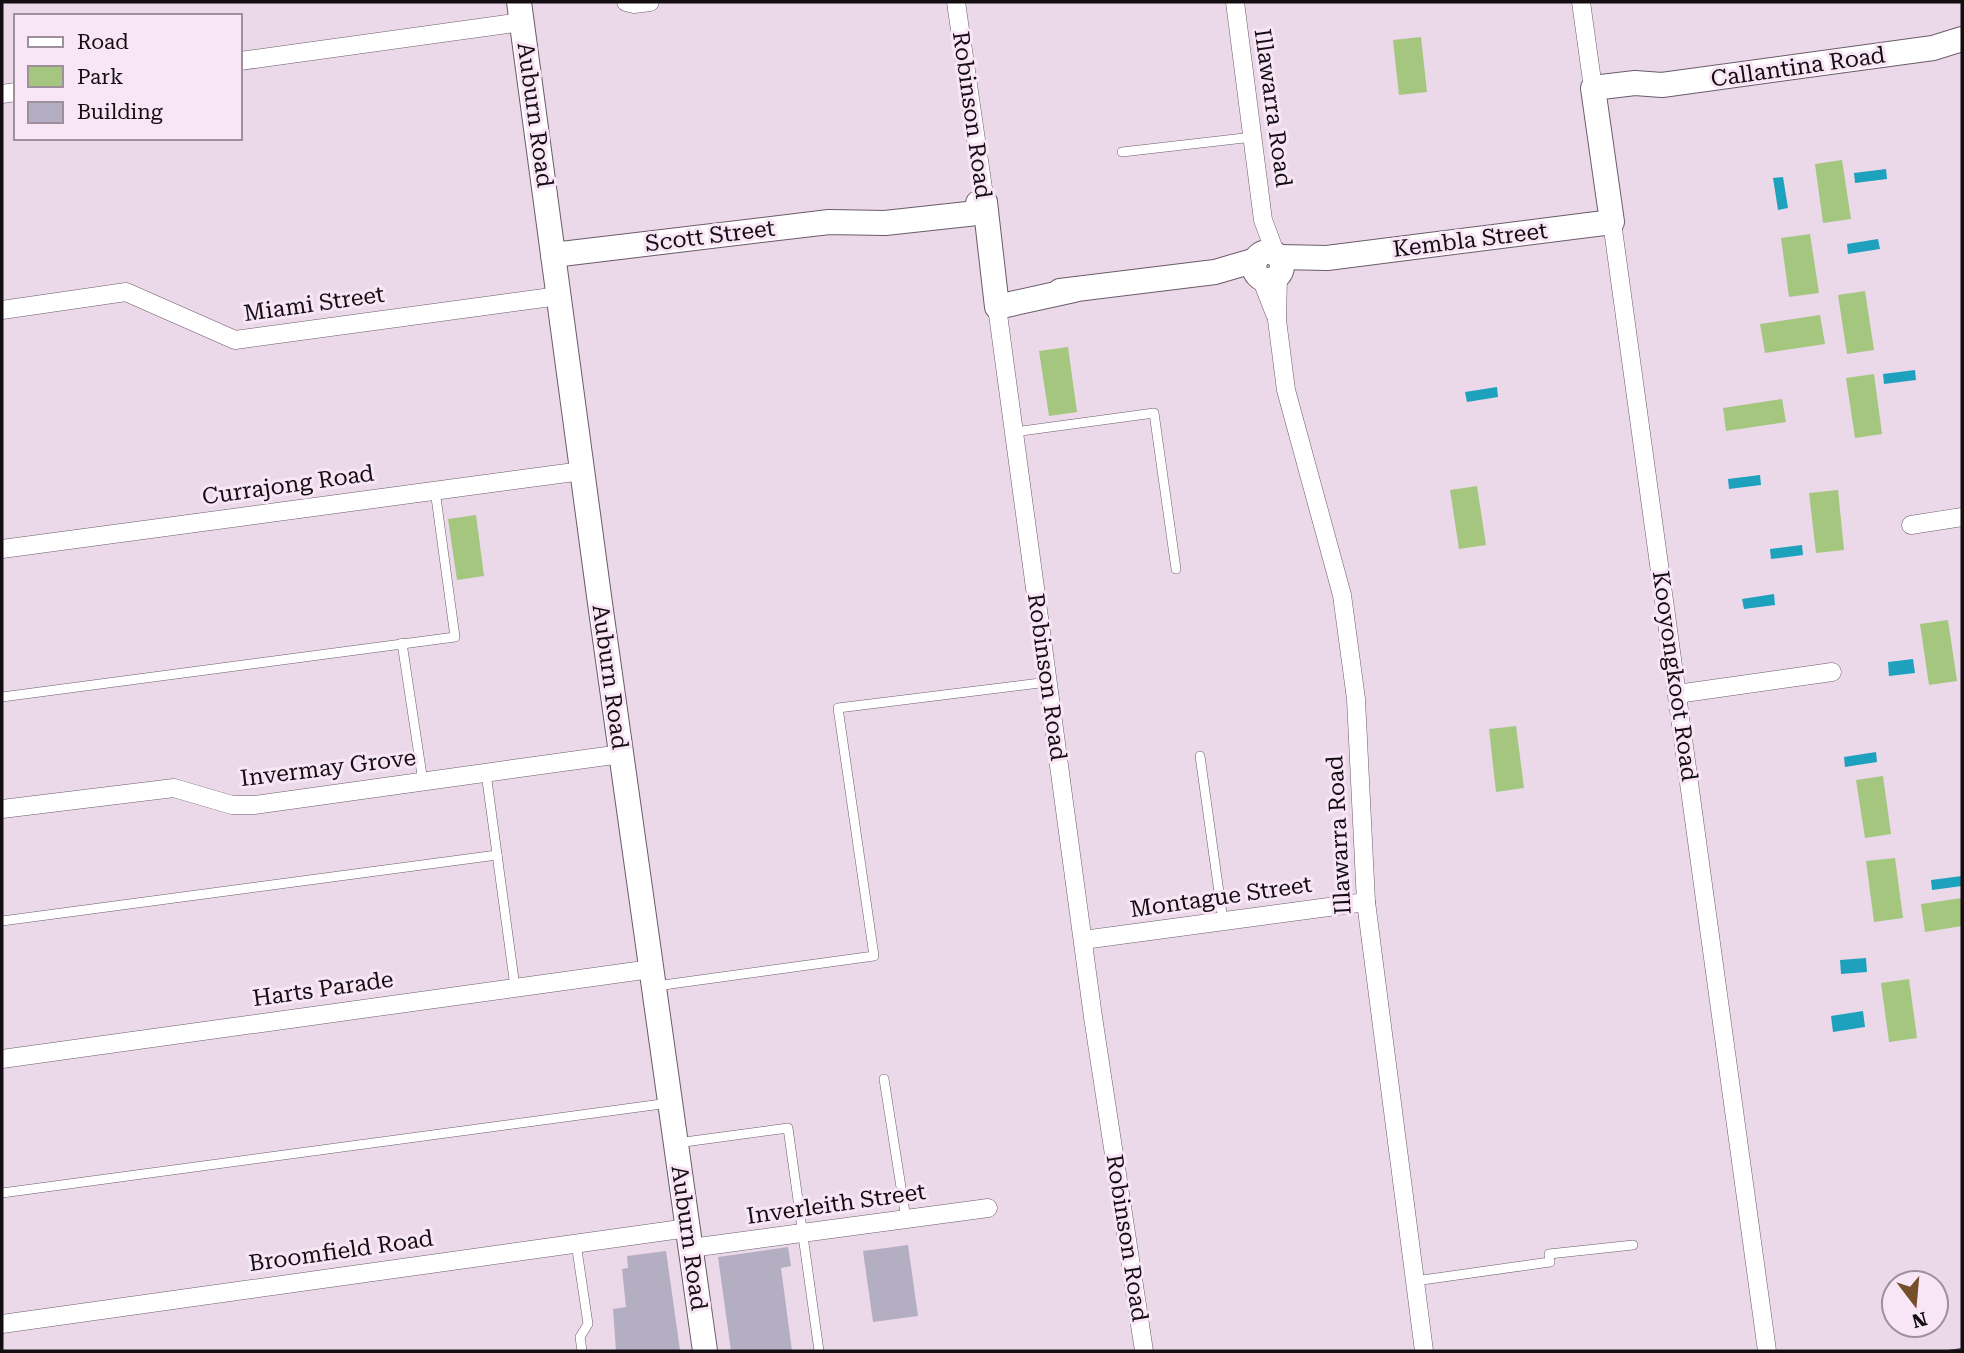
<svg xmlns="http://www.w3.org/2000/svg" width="1964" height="1353" font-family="'Roboto Serif',serif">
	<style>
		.green { fill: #a5c67f }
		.water { fill: #1ea1bc }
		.building { fill: #b4aec2 }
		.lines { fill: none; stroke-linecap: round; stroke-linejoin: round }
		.lane-casing { stroke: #6b5b6a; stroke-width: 10 }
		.street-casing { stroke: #6b5b6a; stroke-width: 19 }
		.secondary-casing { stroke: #6b5b6a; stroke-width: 26 }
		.lane { stroke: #fff; stroke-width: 9 }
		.street { stroke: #fff; stroke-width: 18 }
		.secondary { stroke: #fff; stroke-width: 24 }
		.tram { stroke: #463d45; stroke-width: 2 }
		.labels { text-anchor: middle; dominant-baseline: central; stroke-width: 6; stroke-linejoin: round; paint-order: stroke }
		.street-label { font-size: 23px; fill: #140e13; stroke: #f8e6f7 }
	</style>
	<rect width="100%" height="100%" fill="#ebd9ea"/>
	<g class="green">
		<polygon points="1421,37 1427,92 1399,95 1393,40"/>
		<polygon points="1842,160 1851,219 1823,223 1815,164"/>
		<polygon points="1810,234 1819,293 1789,297 1781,238"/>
		<polygon points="1865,291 1874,350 1847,354 1838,295"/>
		<polygon points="1820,315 1825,344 1765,353 1760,324"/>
		<polygon points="1068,347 1077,412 1049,416 1039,351"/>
		<polygon points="1874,374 1882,434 1855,438 1846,378"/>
		<polygon points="1782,399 1786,422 1726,431 1723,408"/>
		<polygon points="1477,486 1486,545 1459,549 1450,490"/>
		<polygon points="1838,490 1844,550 1816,553 1809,493"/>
		<polygon points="476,515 484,576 457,580 448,519"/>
		<polygon points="1948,620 1957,681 1929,685 1920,624"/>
		<polygon points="1516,726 1524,788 1496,792 1489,729"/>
		<polygon points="1883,776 1891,834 1865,838 1856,780"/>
		<polygon points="1895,858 1903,918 1874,922 1866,861"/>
		<polygon points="1962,898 1962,926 1925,932 1921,904"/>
		<polygon points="1909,979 1917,1038 1889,1042 1881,983"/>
	</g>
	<g class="water">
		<polygon points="1886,169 1887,179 1855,183 1854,173"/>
		<polygon points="1783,177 1788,208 1778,210 1773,178"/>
		<polygon points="1878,239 1880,249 1848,254 1847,244"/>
		<polygon points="1915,370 1916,380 1884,384 1883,374"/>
		<polygon points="1497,387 1498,397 1467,402 1465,392"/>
		<polygon points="1760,475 1761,485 1729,489 1728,479"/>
		<polygon points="1802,545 1803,555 1771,559 1770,549"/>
		<polygon points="1774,594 1775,605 1744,609 1742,599"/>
		<polygon points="1913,659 1915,673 1889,676 1888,662"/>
		<polygon points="1876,752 1877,762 1845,767 1844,757"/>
		<polygon points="1962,876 1962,886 1932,890 1931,880"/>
		<polygon points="1866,958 1867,972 1841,974 1840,960"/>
		<polygon points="1863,1011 1865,1027 1833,1032 1831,1016"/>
	</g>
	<g class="building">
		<polygon points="908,1245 918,1316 873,1322 863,1251"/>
		<polygon points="788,1247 791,1266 781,1268 792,1351 731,1351 718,1257"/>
		<polygon points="666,1251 680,1350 616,1351 613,1309 626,1307 622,1269 628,1268 627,1256"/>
	</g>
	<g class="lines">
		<g class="lane-casing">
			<g id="lane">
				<polyline points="1122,152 1253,137"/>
				<polyline points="1014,432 1154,413 1176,569"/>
				<polyline points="402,643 423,782"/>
				<polyline points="2,697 455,637 435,490"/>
				<polyline points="1200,756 1223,921"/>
				<polyline points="486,773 515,987"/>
				<polyline points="2,921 497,855"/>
				<polyline points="656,986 874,956 838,708 1048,682"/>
				<polyline points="884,1079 906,1219"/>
				<polyline points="677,1143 788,1128 819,1351"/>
				<polyline points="2,1193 669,1103"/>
				<polyline points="576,1243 588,1324 580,1337 582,1351"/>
				<polyline points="1415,1281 1550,1262 1549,1254 1633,1245"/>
			</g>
		</g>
		<g class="street-casing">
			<g id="street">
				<polyline points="626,2 634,4 650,2"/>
				<polyline points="956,2 985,202"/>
				<polyline points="1235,2 1263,220 1276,255"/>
				<polyline points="1581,2 1593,88"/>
				<polyline points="240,61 522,22"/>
				<polyline points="2,94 16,92"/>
				<polyline points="1612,222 1767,1351"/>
				<polyline points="1278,276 1277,320 1286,390 1342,595 1356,699 1366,902 1424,1351"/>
				<polyline points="1261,278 1275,314"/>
				<polyline points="997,307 1093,1017 1144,1351"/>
				<polyline points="2,310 126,292 235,340 559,296"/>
				<polyline points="1911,525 1962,517"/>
				<polyline points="2,549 582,471"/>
				<polyline points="1677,694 1832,672"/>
				<polyline points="2,809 174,788 232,805 254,805 621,754"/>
				<polyline points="1083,940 1366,902"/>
				<polyline points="2,1059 651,969"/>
				<polyline points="691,1248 988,1208"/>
				<polyline points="2,1324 688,1228"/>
			</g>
		</g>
		<g class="secondary-casing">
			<g id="secondary">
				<polyline points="519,2 599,596 705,1351"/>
				<polyline points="978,203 985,202 997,307 1074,290"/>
				<circle cx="1268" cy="266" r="14"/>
				<polyline points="553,255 829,222 885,223 986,212"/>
				<polyline points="1279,257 1327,258 1612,222 1593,88 1635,83 1662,85 1933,48 1962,39"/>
				<polyline points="1060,291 1215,272 1256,260"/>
			</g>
		</g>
		<use href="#lane" class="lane"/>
		<use href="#street" class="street"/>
		<use href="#secondary" class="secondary"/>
		<polyline class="tram" points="1948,1351 1962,1349"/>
	</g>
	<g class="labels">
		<g class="street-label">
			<text transform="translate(1798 67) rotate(-8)">Callantina Road</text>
			<text transform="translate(1273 108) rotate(82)">Illawarra Road</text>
			<text transform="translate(535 115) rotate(82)">Auburn Road</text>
			<text transform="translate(972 115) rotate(82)">Robinson Road</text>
			<text transform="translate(710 236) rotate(-7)">Scott Street</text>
			<text transform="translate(1470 240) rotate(-7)">Kembla Street</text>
			<text transform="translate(314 304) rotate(-8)">Miami Street</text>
			<text transform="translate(288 485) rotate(-8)">Currajong Road</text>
			<text transform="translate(1675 676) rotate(82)">Kooyongkoot Road</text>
			<text transform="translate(610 677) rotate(82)">Auburn Road</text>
			<text transform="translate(1047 677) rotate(82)">Robinson Road</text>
			<text transform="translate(328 768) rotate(-7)">Invermay Grove</text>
			<text transform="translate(1339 835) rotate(-93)">Illawarra Road</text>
			<text transform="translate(1221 897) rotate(-8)">Montague Street</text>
			<text transform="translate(323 989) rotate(-8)">Harts Parade</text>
			<text transform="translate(836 1204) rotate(-8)">Inverleith Street</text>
			<text transform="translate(689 1238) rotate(82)">Auburn Road</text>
			<text transform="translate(1127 1238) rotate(81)">Robinson Road</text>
			<text transform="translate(341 1251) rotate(-8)">Broomfield Road</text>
		</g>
	</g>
	<rect width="1964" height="1353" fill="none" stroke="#140e13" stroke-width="7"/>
	<rect x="14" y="14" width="228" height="126" fill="#f8e6f7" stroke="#9d909c" stroke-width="2"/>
	<rect x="28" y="37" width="35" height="10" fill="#ffffff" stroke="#9d909c" stroke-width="2"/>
	<text x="77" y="49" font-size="21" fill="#140e13">Road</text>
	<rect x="28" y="66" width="35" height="21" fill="#a5c67f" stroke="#9d909c" stroke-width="2"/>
	<text x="77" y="84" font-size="21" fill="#140e13">Park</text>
	<rect x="28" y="102" width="35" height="21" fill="#b4aec2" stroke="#9d909c" stroke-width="2"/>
	<text x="77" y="119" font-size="21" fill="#140e13">Building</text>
	<g transform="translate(1915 1304) rotate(164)"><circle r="33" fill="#f8e6f7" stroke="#9d909c" stroke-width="2"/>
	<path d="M0-5L12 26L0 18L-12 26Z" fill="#754e2b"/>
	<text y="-10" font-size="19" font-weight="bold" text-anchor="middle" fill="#140e13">N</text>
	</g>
</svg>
